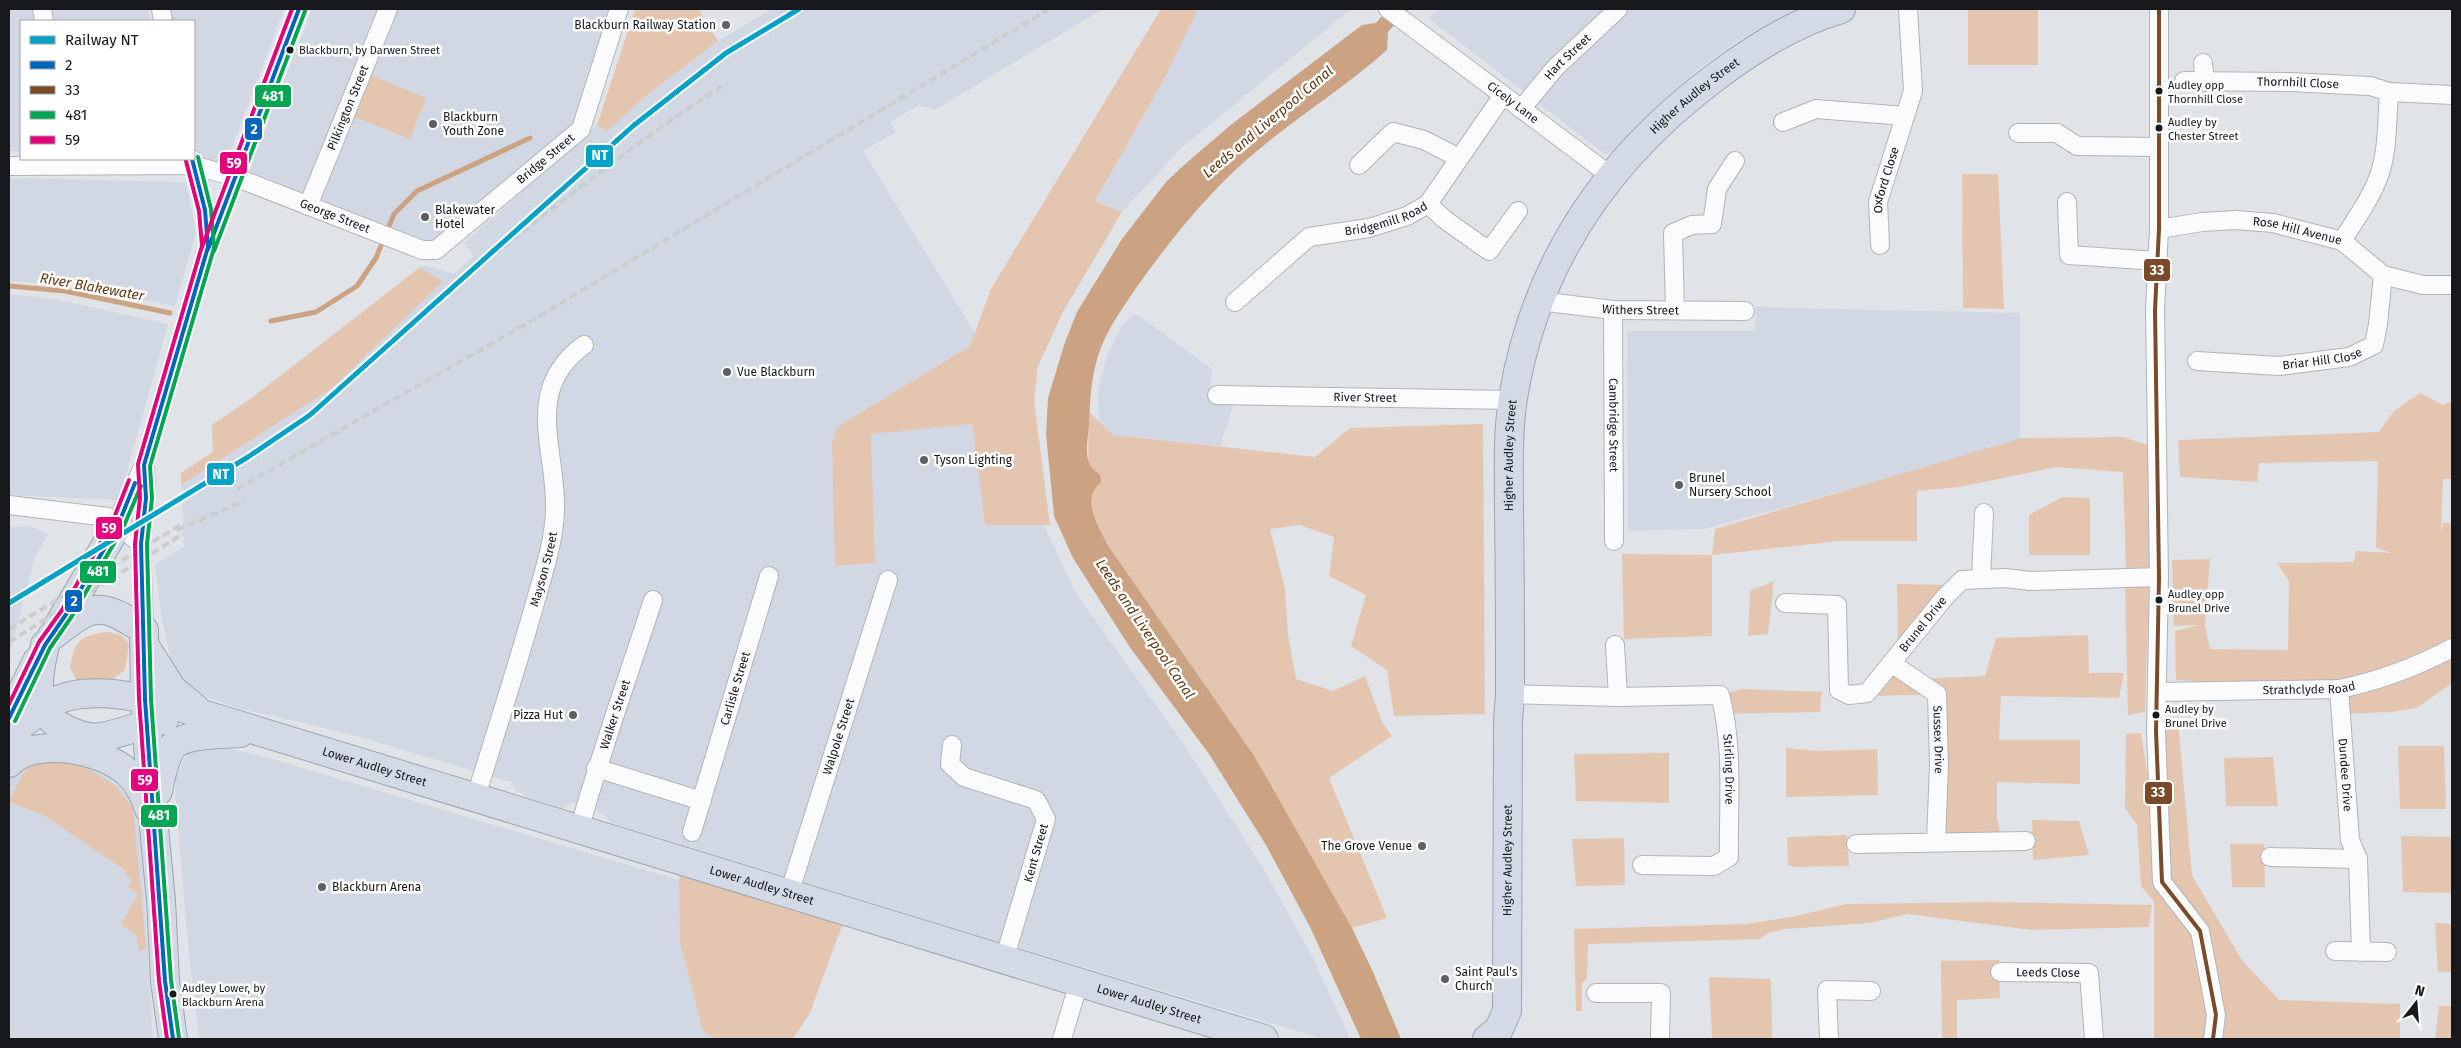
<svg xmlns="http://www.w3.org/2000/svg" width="2461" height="1048" font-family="'Fira Sans',sans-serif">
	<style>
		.built { fill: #d1d8e3 }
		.green { fill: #e4c6b0 }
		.water { fill: #cba383 }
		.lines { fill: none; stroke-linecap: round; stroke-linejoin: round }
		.stream { stroke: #cba383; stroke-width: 5 }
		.street-casing { stroke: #b1b4b8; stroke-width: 20 }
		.highway-casing { stroke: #9ca4b1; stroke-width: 30 }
		.street { stroke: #fafbfc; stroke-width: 18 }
		.highway { stroke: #d4dae5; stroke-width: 28 }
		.rail { stroke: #cbccce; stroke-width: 4; stroke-dasharray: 8 4; stroke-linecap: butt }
		.bus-1-casing { stroke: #fff; stroke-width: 8 }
		.bus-2-casing { stroke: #fff; stroke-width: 8 }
		.bus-3-casing { stroke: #fff; stroke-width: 8 }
		.bus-4-casing { stroke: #fff; stroke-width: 8 }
		.bus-1 { stroke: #0065bd; stroke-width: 4 }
		.bus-2 { stroke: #7a4b2a; stroke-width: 4 }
		.bus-3 { stroke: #00a651; stroke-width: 4 }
		.bus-4 { stroke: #e5007d; stroke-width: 4 }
		.rail-1-casing { stroke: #fff; stroke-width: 9 }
		.rail-1 { stroke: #01a2c5; stroke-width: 5 }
		.poi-dot { fill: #5d5f63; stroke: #fff; stroke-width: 2 }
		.bus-dot { fill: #16181c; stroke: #fff; stroke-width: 2 }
		.labels { text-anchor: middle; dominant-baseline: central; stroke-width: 5; stroke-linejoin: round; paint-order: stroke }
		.bus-label { font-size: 11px; fill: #16181c; stroke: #fff; text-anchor: start }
		.poi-label { font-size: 12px; fill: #16181c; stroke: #fff; text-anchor: start }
		.street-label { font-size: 12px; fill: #16181c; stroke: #fff }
		.water-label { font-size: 14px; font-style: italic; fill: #623915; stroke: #fff }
		.line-badge { stroke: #fff; stroke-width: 2 }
		.badge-label { font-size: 14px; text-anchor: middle; font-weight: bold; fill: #fff }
	</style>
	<rect width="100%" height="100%" fill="#e0e3e8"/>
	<g class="built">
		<polygon points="9,9 148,9 151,21 21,21 21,152 9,151"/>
		<polygon points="170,9 284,9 225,166 198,158 194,137 194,21 172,21"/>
		<polygon points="312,9 612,9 577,122 434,243 424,245 248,173"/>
		<polygon points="772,9 1103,9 935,110 919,105 890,122 896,132 863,151 975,333 970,346 857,415 972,424 1044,525 1075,592 1183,743 1264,870 1314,960 1350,1039 1324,1039 980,936 612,823 598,811 571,802 562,808 527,797 516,790 511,782 353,735 238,708 203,696 190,689 173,670 161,614 155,564 184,547 181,473 213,452 212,425 253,397 424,265 454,274 474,256 464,243 597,125 607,130 647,95 718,41"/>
		<polygon points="1198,9 1351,9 1181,148 1122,212 1095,201 1163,81"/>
		<polygon points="1439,9 1799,9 1744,37 1700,68 1661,102 1618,150 1607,154 1602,152 1428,18"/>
		<polygon points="9,178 186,182 196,232 175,306 75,285 9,281"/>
		<polygon points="9,294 54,299 168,324 119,500 9,495"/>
		<polygon points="1756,307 2020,313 2020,442 1704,529 1628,531 1627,331 1755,331"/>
		<polygon points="1136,314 1212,369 1209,399 1234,404 1220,446 1113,435 1099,421 1098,390 1107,356 1123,324"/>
		<polygon points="29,526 48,534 35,557 9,656 9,527"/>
		<polygon points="219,746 272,759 689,883 723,1039 199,1039 189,955 175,791 176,776 186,756 196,749"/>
		<polygon points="51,753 98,767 132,798 136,812 141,844 153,1039 9,1039 9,777 12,771"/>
	</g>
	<g class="green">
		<polygon points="635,9 698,9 718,41 647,95 607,131 597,125"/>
		<polygon points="1161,9 1198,9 1163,81 1095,201 1122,212 1064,310 1038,366 1034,400 1050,525 985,525 972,424 871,434 875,563 835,566 832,444 837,427 970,346 991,289"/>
		<polygon points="1968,9 2038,10 2038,65 1968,65"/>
		<polygon points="366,73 426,98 410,139 352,116"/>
		<polygon points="1962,174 1998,174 2004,309 1963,308"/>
		<polygon points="419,268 443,281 332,388 181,485 181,473 213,452 212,425 253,397"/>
		<polygon points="2420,393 2443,405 2452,401 2452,479 2443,479 2441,535 2443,523 2452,523 2452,683 2417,708 2390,712 2340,714 2339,689 2176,680 2175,631 2200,625 2174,626 2172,560 2210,559 2205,625 2210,649 2288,650 2289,581 2277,563 2354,562 2356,551 2391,553 2376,548 2378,461 2259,463 2257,482 2180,477 2178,440 2379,432 2394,411"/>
		<polygon points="1089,412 1113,435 1315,457 1350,428 1483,424 1485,714 1394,716 1387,670 1351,646 1366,595 1329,576 1334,537 1300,525 1270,529 1285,589 1288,634 1296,679 1333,691 1365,676 1382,722 1392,736 1329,778 1387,918 1352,928 1255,757 1107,544 1094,515 1090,497 1093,488 1092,470 1088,464"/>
		<polygon points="2123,437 2148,445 2149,567 2126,569 2123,472 2057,467 1959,487 1917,491 1917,541 1839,541 1712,555 1712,636 1624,639 1622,554 1712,555 1715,529 2022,438"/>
		<polygon points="2062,497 2090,498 2090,555 2029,555 2029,515"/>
		<polygon points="1774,581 1768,634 1748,636 1750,591"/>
		<polygon points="1897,584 1956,585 1898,655"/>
		<polygon points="2125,584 2149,584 2145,712 2128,715"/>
		<path d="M108,632L121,635L129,644L125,670L108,683L84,685L76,679L70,667C75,640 81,635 108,632Z"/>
		<polygon points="2088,635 2089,673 2124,673 2119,698 2001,696 1999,740 2080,740 2080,784 1997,782 1997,818 2002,841 1936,841 1937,694 1876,696 1867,693 1891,663 1918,679 1985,676 1996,638"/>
		<polygon points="1743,689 1822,692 1820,712 1725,714 1720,695"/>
		<polygon points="2178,722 2192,875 2241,959 2279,1000 2400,1004 2400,1039 2154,1039 2154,902 2141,886 2137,825 2125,808 2126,734 2141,733 2162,867 2165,724"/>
		<polygon points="2398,746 2444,746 2446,809 2400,809"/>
		<polygon points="1786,748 1818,751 1877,749 1878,795 1786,797"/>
		<polygon points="1669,753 1669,803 1576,801 1574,754"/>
		<polygon points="2273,757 2278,806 2226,806 2224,758"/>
		<polygon points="61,761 89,769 116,786 133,808 146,948 139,952 137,936 121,924 138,894 128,887 132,880 125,875 126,871 45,816 9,802 22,775 32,764"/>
		<polygon points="2032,820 2079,821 2089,855 2033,860"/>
		<polygon points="1847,835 1849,866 1794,867 1788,865 1787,837"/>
		<polygon points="2401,836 2452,837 2452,893 2403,892"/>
		<polygon points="1624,838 1625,885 1576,886 1572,839"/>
		<polygon points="2230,844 2264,844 2265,887 2232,887"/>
		<polygon points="679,861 847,912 810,1013 793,1039 715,1039 703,1031 680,942"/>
		<polygon points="1987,902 2152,905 2149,927 2032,930 1907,914 1870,923 1785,929 1768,933 1760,939 1588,944 1587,978 1582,983 1582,1011 1576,1011 1574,929 1746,924 1791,917 1847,904"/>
		<polygon points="2435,923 2452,924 2452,972 2438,972"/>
		<polygon points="1999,960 2000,998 1957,1000 1957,1039 1942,1039 1941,961"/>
		<polygon points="1709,977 1771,979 1772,1039 1712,1039"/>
		<polygon points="2439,1006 2452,1006 2452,1039 2435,1039"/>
	</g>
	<path class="water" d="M1388,9H1409L1388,32L1387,50C1342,90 1289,122 1244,162C1203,199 1168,243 1136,288C1122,309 1107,329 1099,353C1091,377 1090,400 1089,424C1088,442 1081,465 1100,474L1101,483C1080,497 1099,526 1107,544L1255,757L1352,928L1373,972L1401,1039H1361L1310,927L1266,845L1209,754L1129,646L1073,558L1054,516L1046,434L1048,398L1065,342L1077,312L1122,239L1166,182L1184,165L1232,124L1362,25L1376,23Z"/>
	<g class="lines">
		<g class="stream">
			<polyline points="9,286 65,291 170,313"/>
			<polyline points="271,321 316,312 357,286 376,258 394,214 417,191 530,138"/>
		</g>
		<g class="street-casing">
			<g id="street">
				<polyline points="42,9 44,21"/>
				<polyline points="161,9 163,21"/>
				<path id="s1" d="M1388,9L1611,176"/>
				<polyline points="2159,9 2159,229 2155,310 2159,577 2156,731 2162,882 2200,931 2216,1015 2213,1039"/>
				<polyline points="2203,63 2205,82"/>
				<path id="s2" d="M2184,81L2290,82L2370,86L2389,92L2452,95"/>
				<path id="s3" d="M1521,109L1556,67L1618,9"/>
				<polyline points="1783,122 1816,109 1905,116"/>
				<polyline points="2018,133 2057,133 2077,146 2159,147"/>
				<polyline points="192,159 205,210 208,241"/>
				<polyline points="1359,165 1393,132 1424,140 1459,158"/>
				<path id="s4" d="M9,166L193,165L235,177L422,250H436L581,129L619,9"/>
				<polyline points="2067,202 2069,255 2157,261"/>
				<polyline points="1428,204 1444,219 1489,251 1518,211"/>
				<path id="s5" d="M308,206L388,9"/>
				<path id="s6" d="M2159,229L2202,222L2236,220L2273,223L2342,241L2383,275L2423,285H2452"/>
				<path d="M2342,241C2355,220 2372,197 2380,173C2388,148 2387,119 2389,92"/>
				<path id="s7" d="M1880,245L1878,202L1913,91L1908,9"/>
				<path id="s8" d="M1539,301L1613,310L1745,311"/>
				<path id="s9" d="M1235,302L1309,237L1369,228L1407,216L1428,204L1503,95"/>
				<path id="s10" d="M1613,310L1614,541"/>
				<polyline points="1675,310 1673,233 1692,225 1712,224 1717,189 1735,161"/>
				<path id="s11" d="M2197,361L2279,366L2349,357L2374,345L2378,324L2383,275"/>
				<path id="s12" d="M1217,395L1513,400"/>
				<polyline points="9,505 108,517 141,544"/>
				<polyline points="118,525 122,511 144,465 208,247 299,9"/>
				<polyline points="1981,579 1984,513"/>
				<path id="s13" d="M1785,603L1837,605L1839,690L1849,695L1867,693L1945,597L1962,580L2005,578L2030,581L2159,577"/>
				<polyline points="144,630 141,544 146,498 145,468"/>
				<polyline points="1615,645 1618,697"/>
				<path id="s14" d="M1891,663L1937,694L1939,765L1936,841"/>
				<path id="s15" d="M2339,689L2350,840L2358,859L2361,952"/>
				<path id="s16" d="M2158,692L2339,689C2379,681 2416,667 2452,648"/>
				<path id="s17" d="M1510,694L1618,697L1720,695C1734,745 1728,806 1729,857L1714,866L1642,865"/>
				<polyline points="952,745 950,764 964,777 1036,800 1046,819 1004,960"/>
				<polyline points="596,768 702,801"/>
				<path id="s18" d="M475,799C495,736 515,673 533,610C542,577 554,544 555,510C557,450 522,390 584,345"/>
				<path id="s19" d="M579,830C601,752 628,677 653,600"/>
				<path id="s20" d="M692,832L769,576"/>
				<polyline points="1856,844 2026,841"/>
				<polyline points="2270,857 2358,859"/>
				<path id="s21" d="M789,894L888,580"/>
				<polyline points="2335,951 2387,952"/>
				<path id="s22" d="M2000,972L2089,973L2094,1039"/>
				<polyline points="1596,993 1661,993 1660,1039"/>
				<polyline points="1062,1039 1079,982"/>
				<polyline points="1829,1039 1827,990 1871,991"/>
			</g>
		</g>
		<g class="highway-casing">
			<g id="highway">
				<polyline points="58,626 118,525"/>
				<path d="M52,636C94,603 99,601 144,630L145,699L153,817L161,901L165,981L173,1039"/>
				<path d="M45,645C37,679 30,715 70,731C79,735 89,739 100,737C122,734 142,724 164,720"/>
				<polyline points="145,646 172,689 195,708"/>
				<polyline points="9,718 37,661"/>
				<path id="s23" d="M9,736C23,724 38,709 55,701C86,686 131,696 163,702L1264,1039"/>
				<path d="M9,763C34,736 103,749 128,773C139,783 144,795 149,809"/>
				<path d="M158,791C161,777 164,755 175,744C189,733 223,734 240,733"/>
				<path id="s24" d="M1487,1039L1499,1029L1507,1011L1508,721L1510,694C1510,635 1510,575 1509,515C1509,476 1507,437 1513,398C1535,263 1608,157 1717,76C1754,48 1796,22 1841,9"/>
			</g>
		</g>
		<use href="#street" class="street"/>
		<use href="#highway" class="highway"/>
		<g class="rail">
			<path d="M475,269C558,205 639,139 727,83"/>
			<polyline points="237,489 526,324 1049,9"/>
			<polyline points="177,530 244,501"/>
			<polyline points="9,629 182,524"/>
			<polyline points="9,642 183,534"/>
		</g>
		<g class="bus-1-casing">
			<g id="bus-1">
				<polyline points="208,249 299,9"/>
				<polyline points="9,718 45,645 67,613 118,525 135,483"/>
				<polyline points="173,1039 165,981 145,699 141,544 146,498 144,465 208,247 205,210 192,159"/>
			</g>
		</g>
		<g class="bus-2-casing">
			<polyline id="bus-2" points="2159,9 2159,229 2155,310 2159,577 2156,731 2162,882 2200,931 2216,1015 2213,1039"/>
		</g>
		<g class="bus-3-casing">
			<g id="bus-3">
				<polyline points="214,251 305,11"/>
				<polyline points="15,721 50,648 72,616 123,528 141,486"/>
				<polyline points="179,1038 171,980 151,699 147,544 152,498 150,466 214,248 211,209 198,157"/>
			</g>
		</g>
		<g class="bus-4-casing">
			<g id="bus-4">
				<polyline points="202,247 292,9"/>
				<polyline points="9,704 39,642 62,610 112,523 129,480"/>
				<polyline points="167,1039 159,981 139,699 135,544 140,498 138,464 202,246 199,211 186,161"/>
			</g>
		</g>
		<use href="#bus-1" class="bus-1"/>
		<use href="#bus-2" class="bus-2"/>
		<use href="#bus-3" class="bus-3"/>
		<use href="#bus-4" class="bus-4"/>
		<g class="rail-1-casing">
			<polyline id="rail-1" points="9,603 248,457 310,415 633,126 726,53 799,9"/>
		</g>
		<use href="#rail-1" class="rail-1"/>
	</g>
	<g class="poi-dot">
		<circle cx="726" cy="25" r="5"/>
		<circle cx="433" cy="124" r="5"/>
		<circle cx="425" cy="217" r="5"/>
		<circle cx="727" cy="372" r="5"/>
		<circle cx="924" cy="460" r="5"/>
		<circle cx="1679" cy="485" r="5"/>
		<circle cx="573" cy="715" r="5"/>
		<circle cx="1422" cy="846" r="5"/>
		<circle cx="322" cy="887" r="5"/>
		<circle cx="1445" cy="979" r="5"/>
	</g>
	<g class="bus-dot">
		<circle cx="290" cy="50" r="4.5"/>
		<circle cx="2159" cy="91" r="4.5"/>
		<circle cx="2159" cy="128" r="4.5"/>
		<circle cx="2159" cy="600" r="4.5"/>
		<circle cx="2156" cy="715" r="4.5"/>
		<circle cx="173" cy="994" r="4.5"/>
	</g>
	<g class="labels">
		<g class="bus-label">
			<text x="299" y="50">Blackburn, by Darwen Street</text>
			<text x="2168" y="85">Audley opp<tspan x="2168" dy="14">Thornhill Close</tspan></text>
			<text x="2168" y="122">Audley by<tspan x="2168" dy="14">Chester Street</tspan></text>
			<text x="2168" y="594">Audley opp<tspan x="2168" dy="14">Brunel Drive</tspan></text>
			<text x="2165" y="709">Audley by<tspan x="2165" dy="14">Brunel Drive</tspan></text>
			<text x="182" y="988">Audley Lower, by<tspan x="182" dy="14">Blackburn Arena</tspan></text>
		</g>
		<g class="poi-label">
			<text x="716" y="25" text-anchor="end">Blackburn Railway Station</text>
			<text x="443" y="117">Blackburn<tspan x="443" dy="14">Youth Zone</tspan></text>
			<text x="435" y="210">Blakewater<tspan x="435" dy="14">Hotel</tspan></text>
			<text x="737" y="372">Vue Blackburn</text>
			<text x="934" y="460">Tyson Lighting</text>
			<text x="1689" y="478">Brunel<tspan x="1689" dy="14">Nursery School</tspan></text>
			<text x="563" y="715" text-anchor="end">Pizza Hut</text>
			<text x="1412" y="846" text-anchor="end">The Grove Venue</text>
			<text x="332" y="887">Blackburn Arena</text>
			<text x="1455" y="972">Saint Paul's<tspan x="1455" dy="14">Church</tspan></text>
		</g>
		<g class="street-label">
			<text stroke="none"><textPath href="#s3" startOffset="70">Hart Street</textPath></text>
			<text stroke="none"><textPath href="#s2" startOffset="114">Thornhill Close</textPath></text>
			<text stroke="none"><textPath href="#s24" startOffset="1010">Higher Audley Street</textPath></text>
			<text stroke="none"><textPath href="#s1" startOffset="156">Cicely Lane</textPath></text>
			<text stroke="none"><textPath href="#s5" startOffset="106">Pilkington Street</textPath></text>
			<text stroke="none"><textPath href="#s4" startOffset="585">Bridge Street</textPath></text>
			<text stroke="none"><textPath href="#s7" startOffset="66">Oxford Close</textPath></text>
			<text stroke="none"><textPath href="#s4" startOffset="335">George Street</textPath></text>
			<text stroke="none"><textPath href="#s9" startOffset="178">Bridgemill Road</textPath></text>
			<text stroke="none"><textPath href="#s6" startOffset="140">Rose Hill Avenue</textPath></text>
			<text stroke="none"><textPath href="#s8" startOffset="102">Withers Street</textPath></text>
			<text stroke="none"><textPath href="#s11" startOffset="126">Briar Hill Close</textPath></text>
			<text stroke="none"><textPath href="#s12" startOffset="148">River Street</textPath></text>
			<text stroke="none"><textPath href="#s10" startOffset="115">Cambridge Street</textPath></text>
			<text stroke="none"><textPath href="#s24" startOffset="591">Higher Audley Street</textPath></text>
			<text stroke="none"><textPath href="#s18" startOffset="240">Mayson Street</textPath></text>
			<text stroke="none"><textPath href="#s13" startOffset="255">Brunel Drive</textPath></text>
			<text stroke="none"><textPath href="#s20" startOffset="150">Carlisle Street</textPath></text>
			<text stroke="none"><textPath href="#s16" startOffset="151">Strathclyde Road</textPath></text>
			<text stroke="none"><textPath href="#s19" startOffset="121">Walker Street</textPath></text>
			<text stroke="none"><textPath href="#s21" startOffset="165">Walpole Street</textPath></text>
			<text stroke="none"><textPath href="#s14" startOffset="101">Sussex Drive</textPath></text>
			<text stroke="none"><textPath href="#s23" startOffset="389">Lower Audley Street</textPath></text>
			<text stroke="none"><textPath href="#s17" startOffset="285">Stirling Drive</textPath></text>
			<text stroke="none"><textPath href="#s15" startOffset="86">Dundee Drive</textPath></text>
			<text transform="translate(1036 853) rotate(-74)">Kent Street</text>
			<text stroke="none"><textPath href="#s24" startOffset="186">Higher Audley Street</textPath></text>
			<text stroke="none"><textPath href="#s23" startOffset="794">Lower Audley Street</textPath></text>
			<text stroke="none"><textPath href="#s22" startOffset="48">Leeds Close</textPath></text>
			<text stroke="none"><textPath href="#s23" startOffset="1199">Lower Audley Street</textPath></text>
		</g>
		<g class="water-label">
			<text transform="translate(1268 122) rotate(-40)">Leeds and Liverpool Canal</text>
			<text transform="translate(92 287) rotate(10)">River Blakewater</text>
			<text transform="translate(1145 629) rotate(56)">Leeds and Liverpool Canal</text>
		</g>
	</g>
	<g class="line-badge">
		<rect x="254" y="84" width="38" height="24" rx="5" fill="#00a651"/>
		<rect x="244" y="117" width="19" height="24" rx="5" fill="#0065bd"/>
		<rect x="585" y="144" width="29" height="24" rx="5" fill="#01a2c5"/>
		<rect x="219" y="151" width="29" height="24" rx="5" fill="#e5007d"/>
		<rect x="2143" y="258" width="28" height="24" rx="5" fill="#7a4b2a"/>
		<rect x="206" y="462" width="29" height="24" rx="5" fill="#01a2c5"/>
		<rect x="95" y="516" width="28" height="24" rx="5" fill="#e5007d"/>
		<rect x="79" y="560" width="38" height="24" rx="5" fill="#00a651"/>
		<rect x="64" y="589" width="19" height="24" rx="5" fill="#0065bd"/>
		<rect x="130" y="768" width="29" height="24" rx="5" fill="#e5007d"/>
		<rect x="2144" y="781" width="29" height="24" rx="5" fill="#7a4b2a"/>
		<rect x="140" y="804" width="38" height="24" rx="5" fill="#00a651"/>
	</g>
	<g class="badge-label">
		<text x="273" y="101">481</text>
		<text x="254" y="134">2</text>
		<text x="600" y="160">NT</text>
		<text x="234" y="168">59</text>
		<text x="2157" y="275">33</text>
		<text x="221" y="479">NT</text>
		<text x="109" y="533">59</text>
		<text x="98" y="576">481</text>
		<text x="74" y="606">2</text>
		<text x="145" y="785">59</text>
		<text x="2158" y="797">33</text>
		<text x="159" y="820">481</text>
	</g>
	<rect width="2461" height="1048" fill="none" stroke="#16181c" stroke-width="20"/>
	<rect x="20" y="20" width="175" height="140" fill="#ffffff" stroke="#a2a3a4"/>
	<rect x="30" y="36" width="25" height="8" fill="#01a2c5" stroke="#a2a3a4"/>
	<text x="65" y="45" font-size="15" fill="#16181c">Railway NT</text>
	<rect x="30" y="61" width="25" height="8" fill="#0065bd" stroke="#a2a3a4"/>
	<text x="65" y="70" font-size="15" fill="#16181c">2</text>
	<rect x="30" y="86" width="25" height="8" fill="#7a4b2a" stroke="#a2a3a4"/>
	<text x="65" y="95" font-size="15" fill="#16181c">33</text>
	<rect x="30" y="111" width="25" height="8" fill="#00a651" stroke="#a2a3a4"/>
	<text x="65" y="120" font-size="15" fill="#16181c">481</text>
	<rect x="30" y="136" width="25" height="8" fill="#e5007d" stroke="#a2a3a4"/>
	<text x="65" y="145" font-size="15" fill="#16181c">59</text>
	<g transform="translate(2416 1003) rotate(17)" stroke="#ffffff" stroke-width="4" paint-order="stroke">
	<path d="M0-4L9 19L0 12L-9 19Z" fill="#16181c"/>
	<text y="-8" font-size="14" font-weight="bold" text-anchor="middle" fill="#16181c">N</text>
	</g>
</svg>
